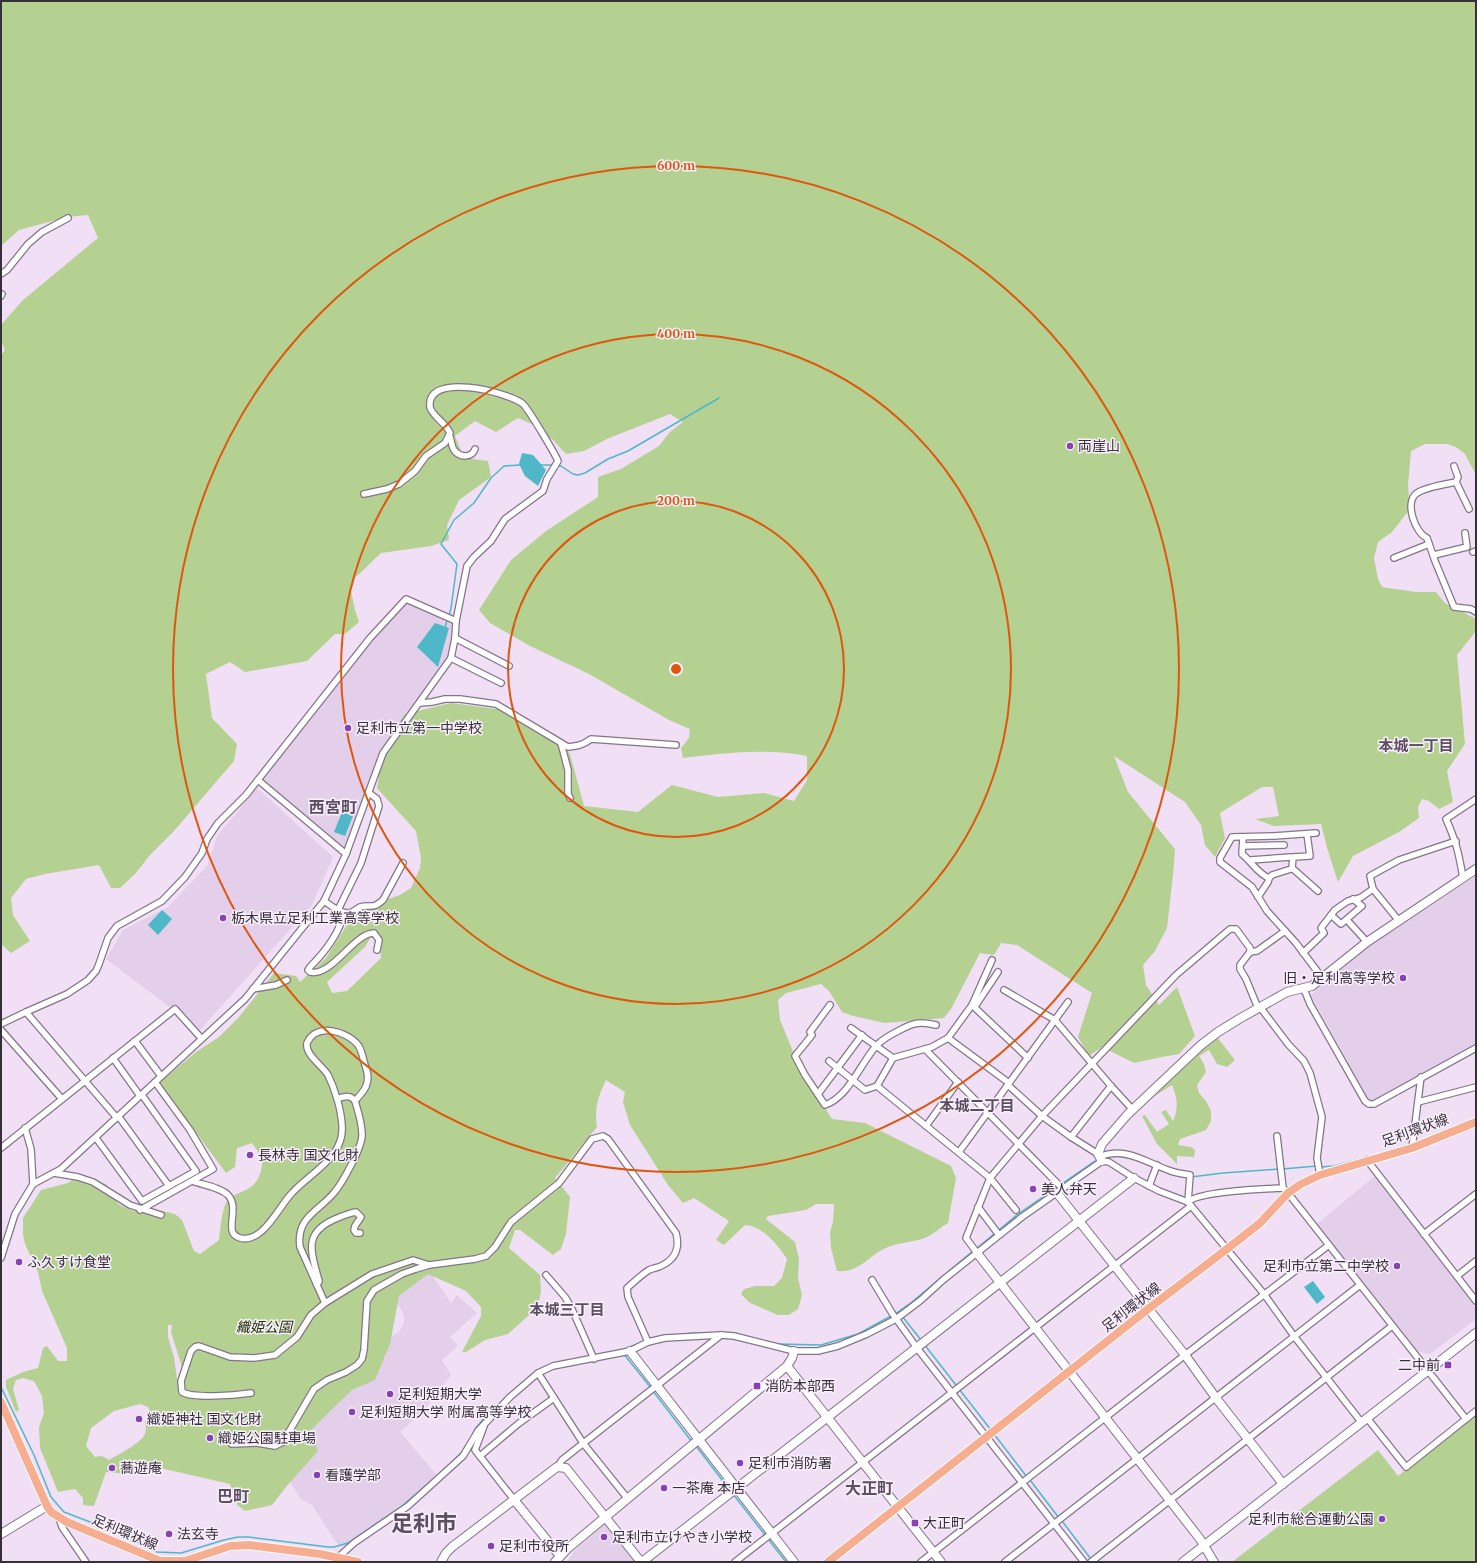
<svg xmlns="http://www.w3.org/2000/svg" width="1477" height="1563" font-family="Merriweather,'Noto Sans JP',serif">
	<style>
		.built { fill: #e4cfeb }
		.green { fill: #b5d192; fill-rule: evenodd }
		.water { fill: #4eb8c8 }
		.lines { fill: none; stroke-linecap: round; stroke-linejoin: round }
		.stream { stroke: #4eb8c8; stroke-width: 1.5 }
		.street-casing { stroke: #837588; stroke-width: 8 }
		.secondary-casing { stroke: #837588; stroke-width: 10 }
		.primary-casing { stroke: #fff; stroke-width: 10 }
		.street { stroke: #fff; stroke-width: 5.5 }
		.secondary { stroke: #fff; stroke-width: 8 }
		.primary { stroke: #f7ad8f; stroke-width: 8 }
		.ring { fill: none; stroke: #df570e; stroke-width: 2 }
		.poi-dot { fill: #8642b5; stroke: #f9effd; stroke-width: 1.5 }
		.labels { text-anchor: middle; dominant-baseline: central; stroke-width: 3; stroke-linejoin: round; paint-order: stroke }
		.poi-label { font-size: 14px; fill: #363038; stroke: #f9effd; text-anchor: start }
		.street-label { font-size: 14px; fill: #363038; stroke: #f9effd }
		.park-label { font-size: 14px; font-style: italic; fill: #213300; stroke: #f9effd }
		.neighbourhood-label { font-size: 15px; font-weight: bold; fill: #5d4f62; stroke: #f9effd }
		.quarter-label { font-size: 16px; font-weight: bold; fill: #5d4f62; stroke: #f9effd }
		.town-label { font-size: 22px; font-weight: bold; fill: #5d4f62; stroke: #f9effd }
		.centre { fill: #df570e; stroke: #f9effd; stroke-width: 2 }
		.ring-label { font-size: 12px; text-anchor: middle; font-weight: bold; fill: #df570e; stroke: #f9effd; stroke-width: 3; stroke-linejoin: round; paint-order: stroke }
	</style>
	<rect width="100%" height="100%" fill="#f0dff5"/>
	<g class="built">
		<polygon points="406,599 456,621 451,658 420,703 405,714 383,753 346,854 258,780 356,658"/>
		<polygon points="257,788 333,857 312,905 200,1030 106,959 123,930 168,907 207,866 217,836"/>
		<polygon points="1476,875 1476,1046 1375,1101 1369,1100 1311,995 1368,947"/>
		<polygon points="1375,1176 1476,1308 1476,1319 1430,1354 1415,1351 1317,1224"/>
		<polygon points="430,1272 451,1303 457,1295 477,1313 450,1337 458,1346 442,1360 451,1375 422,1412 400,1432 437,1475 419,1493 349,1544 338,1545 312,1505 301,1499 291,1484 291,1473 313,1418 386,1357 385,1348 390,1337 399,1332 404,1323 404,1317 402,1311 393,1297"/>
		<polygon points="606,1523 637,1562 567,1562 574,1551"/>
	</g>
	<g class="green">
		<path d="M1,1H1476V475L1465,454L1456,447L1447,444H1425L1411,451L1408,485L1410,509L1392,532L1378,542L1374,558L1378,579L1382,587L1416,592H1436L1445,603L1476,619V631L1457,655L1465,744L1447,771L1453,802L1439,809L1429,801L1422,799L1418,807L1419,818L1399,832L1353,856L1338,882L1328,851L1321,824L1274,826L1255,819L1279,816L1273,787H1262L1220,813L1225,838L1215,857L1205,845L1201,825L1185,802L1114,756L1128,792L1175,849L1173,875L1167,928L1155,951L1143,965L1146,985L1159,1005L1177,987L1195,1036L1179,1054L1162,1057L1134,1063L1102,1047L1089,1056L1078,1037L1092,993L1017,945L1001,943L994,955L980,953L951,1009L944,1018L885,1023L853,1016L842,1012L829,991L821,984L786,993L778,1000L780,1020L802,1073L832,1119L865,1123L951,1166L956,1178L948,1223C941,1227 935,1233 927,1237C916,1242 901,1242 888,1247C868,1255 861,1273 837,1271L831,1248L830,1232L833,1222L834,1204H816L806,1210L768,1216L766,1219L795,1242L799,1259L798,1278L802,1295L798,1309L789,1315H778L750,1303L741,1294L744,1289L756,1286H774L782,1278L787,1259C778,1245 763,1226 745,1225L724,1245L716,1240L729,1221L694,1198L683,1203L668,1185L630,1125L623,1102L625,1092L606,1080C598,1097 594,1108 597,1127L555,1178L570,1197L566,1234L561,1249L553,1255L520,1230H515L509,1248L540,1275L541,1291L538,1307L508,1334L485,1340L466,1352H462L481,1316V1307L466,1291L428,1274L399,1296L390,1344L375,1380L352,1390L310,1431L318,1451L286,1487L272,1505L245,1511L236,1504L230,1484L134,1462V1472L129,1474L106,1472L94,1506L83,1505V1498L75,1489L58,1492L40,1448L39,1427L44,1413L42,1396L34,1381L23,1378L16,1380L13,1389L19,1410L16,1412L6,1387V1380L23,1372L38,1368L43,1348L47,1346L58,1361H67V1348L42,1291L38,1272L25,1244L23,1235V1218L41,1190L68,1183L76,1177L106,1184L118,1204L133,1211L154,1209L175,1214L182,1220L194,1251L200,1254L219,1240C220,1232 222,1208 227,1201C233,1194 244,1192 251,1187C259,1181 263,1169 262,1159C261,1154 255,1148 252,1143L237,1148L235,1167L226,1173L159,1083L196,1052L219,1037L239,1017L274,973L296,976L300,982L326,958L350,920L364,907L400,895L411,888L420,868L421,858L416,831L377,788L383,754L387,741L405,714L451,703L496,709L555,734L570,754L584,806L638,812L672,785L718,797L764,793L794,801L807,780V756C765,748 724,753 683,758L681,748L689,738L690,729L669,720L589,674L530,646L490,623L479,610L511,560L546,531L598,497V477L621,469L659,446L670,432L683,422L670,414L609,438L584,451L566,454L553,440L536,426L518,418L496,432L475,421L455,436L464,458L488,461L491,477L459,500L447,525L449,540L431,546L381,553L355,578L351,591L355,610L359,622L345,634H335L307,661L245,672L230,662L206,674L212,718L237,744L234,761L174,831L150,855L135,874L120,888H111L99,865L45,874L26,879L11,898L13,915L30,941L11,953L1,944V355L5,350L1,341V325L23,300L98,238L88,215L67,217L19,230L1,246ZM371,937L381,943V958L347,991L332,993L327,982L365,947ZM168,1325H172L171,1332L182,1367L180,1381L177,1379L174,1357L168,1337ZM140,1404L148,1407L152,1417L145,1421C146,1426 146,1430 145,1434C141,1443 118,1455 109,1460L102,1456L95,1457L86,1446L91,1428L114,1411Z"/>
		<path d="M1217,1037L1235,1060L1227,1067L1217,1064L1209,1050L1199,1056L1204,1064L1206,1072L1197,1085L1199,1093L1206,1101L1211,1111V1121L1206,1130L1180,1139L1178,1145L1191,1147L1195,1150L1194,1157L1177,1156V1164L1157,1144L1142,1116L1145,1115L1157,1132L1169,1124L1161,1112L1166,1110L1173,1121C1179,1109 1177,1097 1172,1085L1150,1099Z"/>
		<polygon points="1476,1415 1476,1562 1232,1562 1378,1450 1398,1476"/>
	</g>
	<g class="water">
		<polygon points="522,453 533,455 546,470 538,486 525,476 519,464"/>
		<polygon points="435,623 449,628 438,667 417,647"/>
		<polygon points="342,812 353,816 345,836 334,832"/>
		<polygon points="162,910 172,919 158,935 148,925"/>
		<polygon points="1313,1281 1325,1297 1317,1304 1304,1287"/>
	</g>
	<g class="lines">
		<g class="stream">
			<polyline points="540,465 554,465"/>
			<polyline points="558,466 561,466 573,474 578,475 585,473 608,459 628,451 719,398"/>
			<polyline points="449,616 451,608 457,564 441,544 454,520 474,503 491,478 504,466 520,465"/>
			<polyline points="445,628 447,620"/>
			<polyline points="1116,1156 1134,1159"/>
			<polyline points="1320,1167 1334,1166 1375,1155"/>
			<polyline points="1282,1169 1317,1166"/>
			<polyline points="1191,1177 1223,1173 1279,1169"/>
			<polyline points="976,1249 1018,1214 1095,1161"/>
			<polyline points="895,1314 912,1302 973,1251"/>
			<polyline points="902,1316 921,1340"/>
			<polyline points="677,1335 693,1333 707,1333"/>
			<polyline points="777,1344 821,1345 858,1334 891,1316"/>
			<polyline points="924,1344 991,1430"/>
			<polyline points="623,1350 644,1341"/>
			<polyline points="623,1353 651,1388"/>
			<polyline points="536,1371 544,1367"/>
			<polyline points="1,1387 34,1455 51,1497 64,1512 124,1535 157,1552 181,1553 224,1540 238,1537 249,1537 328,1547 334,1547 348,1543 402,1506 436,1477"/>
			<polyline points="653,1391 692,1442"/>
			<polyline points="473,1434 475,1429 492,1409 496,1407 507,1396 527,1379"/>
			<polyline points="994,1434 1027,1477"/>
			<polyline points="696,1446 729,1489"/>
			<polyline points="449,1465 462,1452"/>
			<polyline points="1030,1480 1059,1518"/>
			<polyline points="733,1494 786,1562"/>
			<polyline points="1062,1521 1091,1559"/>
		</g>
		<g class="street-casing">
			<g id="street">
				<polyline points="1,274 7,270 28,244 42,232 68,218"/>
				<polyline points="1,296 2,294"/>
				<path d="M449,435C452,440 451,446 454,450C460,458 472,458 475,449"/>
				<polyline points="1454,466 1458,477 1456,482 1469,509"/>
				<path d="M1456,482C1446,484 1426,487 1417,493C1404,502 1415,533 1427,538L1435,561L1454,607L1471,609L1476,612"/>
				<polyline points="1473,552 1476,551"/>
				<polyline points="1434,555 1467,547 1465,533"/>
				<polyline points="1394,558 1429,544"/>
				<polyline points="455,638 509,666"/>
				<polyline points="451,658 501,683"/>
				<path d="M420,703L432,702L445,699H460L496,704L568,747C578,746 583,745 591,739L676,745"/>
				<polyline points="561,743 568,770 568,794 570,798"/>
				<polyline points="258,780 346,854"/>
				<polyline points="1316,833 1274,836 1232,837 1220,858 1220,862 1252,887 1267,911 1296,943 1323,979"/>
				<path d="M1243,837L1242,854C1251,861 1258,874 1269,878L1268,882L1258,897"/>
				<polyline points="1243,846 1284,845"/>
				<polyline points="1250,860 1291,857"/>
				<polyline points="1292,868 1318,891"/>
				<polyline points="1269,878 1272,875 1291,869 1292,868 1293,857 1310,856 1307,834"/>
				<path d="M1463,878C1459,854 1456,841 1446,819L1476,799"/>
				<path d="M324,901C332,906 343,916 352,912C355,911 358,908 360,907C371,904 372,910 383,900L403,863"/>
				<polyline points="338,910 361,863 379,806 377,799 369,793"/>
				<path d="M344,913C339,934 325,952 310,967L308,970L310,972C332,977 354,933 374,933L379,940L377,950"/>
				<polyline points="1331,915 1341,924 1362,906 1353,899"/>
				<polyline points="1347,920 1367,942"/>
				<polyline points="1399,921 1373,889 1370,876 1399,860 1456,841"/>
				<polyline points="1250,952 1257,951 1285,931"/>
				<polyline points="1303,953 1324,933 1321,928 1335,910 1342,905 1348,901 1360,898 1373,889"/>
				<polyline points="992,960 972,1005 1028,1058"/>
				<polyline points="253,989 276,985 287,980"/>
				<polyline points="1304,989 1310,1004 1365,1101 1369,1104 1374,1104 1476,1048"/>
				<polyline points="1004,990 1055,1020 1111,1086 1133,1110"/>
				<path d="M830,1005L810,1032L812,1035L795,1056L805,1075L825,1105C849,1097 861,1062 877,1045C883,1039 890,1035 898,1031C913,1023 918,1021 936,1025"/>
				<polyline points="1260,1007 1288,1044 1304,1061 1310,1073 1322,1117 1317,1158 1320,1175"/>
				<polyline points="26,1012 117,1118"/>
				<polyline points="1,1024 26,1012 67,994 88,980 96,971 99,964 108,938 117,926 162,901 185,877 202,853 207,839 218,823 246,795 370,638 406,599 456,621"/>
				<polyline points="851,1028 893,1058"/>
				<polyline points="1,1030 62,1099"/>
				<polyline points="948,1038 1009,1083"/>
				<polyline points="135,1041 161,1076"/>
				<polyline points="925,1049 1063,1189"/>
				<polyline points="113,1058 140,1096"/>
				<polyline points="829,1061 865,1090 877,1086 893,1058 932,1047 948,1038 972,1005 976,1005 998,972"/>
				<polyline points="1008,1085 1042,1116 1071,1137 1098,1154"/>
				<polyline points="877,1086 990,1178 1016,1210"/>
				<polyline points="818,1094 862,1035"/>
				<polyline points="1418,1102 1476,1087"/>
				<polyline points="119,1117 169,1186"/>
				<polyline points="926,1126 958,1082"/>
				<polyline points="25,1128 31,1149 33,1184"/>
				<polyline points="1277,1136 1283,1188 1288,1193 1466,1419"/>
				<polyline points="1071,1137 1111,1086"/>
				<polyline points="96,1138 142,1201 196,1171 142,1095"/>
				<polyline points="1,1148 175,1009 201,1038"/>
				<polyline points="1412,1148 1421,1077"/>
				<polyline points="959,1152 1068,1002"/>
				<path d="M1099,1157C1125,1146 1145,1162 1168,1170C1175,1173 1183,1174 1190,1175L1188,1202"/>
				<polyline points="1367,1160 1476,1301"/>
				<polyline points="54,1173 78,1177 93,1182 130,1205 161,1215"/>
				<path d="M192,1181C203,1185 220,1187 228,1195C241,1209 222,1233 240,1238C263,1244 279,1206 292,1193C311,1172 345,1157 342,1125C341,1109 335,1089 328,1075C322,1065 305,1055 307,1043C316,1022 347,1031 358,1045C362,1050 363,1059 365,1065C367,1071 369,1077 367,1083C366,1090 359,1096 355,1101"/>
				<polyline points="1149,1186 1157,1165"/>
				<path d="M1188,1202C1199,1191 1265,1189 1283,1188"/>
				<polyline points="978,1207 999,1235"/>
				<polyline points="140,1210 213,1169 190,1130 155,1082"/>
				<polyline points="1424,1234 1476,1194"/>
				<polyline points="977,1253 966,1238 990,1178 1042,1116 1176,975 1230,929 1236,929 1250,948 1250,952 1240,965 1240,969 1246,979 1258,1008"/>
				<path d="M1,1258L15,1214L33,1184L61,1169L245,999L324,901L346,854L383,753L451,658L455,638L456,621L467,566L474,557L491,541L505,519L543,491L547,479L558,461C554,452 529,410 523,404C508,392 426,371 430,407C431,415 446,423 450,433L445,443L426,456L415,471L399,484L387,489L364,494"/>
				<polyline points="546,1275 565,1297 571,1307 594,1359"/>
				<polyline points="1457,1276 1476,1261"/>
				<polyline points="872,1280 892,1313 917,1348 1084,1562"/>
				<path d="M317,1285L319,1281C312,1255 302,1234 333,1220C340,1217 348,1213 356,1212L361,1217L355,1226L354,1230L356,1233H360"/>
				<path d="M325,1303L300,1247C296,1218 317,1212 333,1194C342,1184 363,1146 362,1134C362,1123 358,1111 355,1101C350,1094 343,1097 337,1099"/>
				<polyline points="538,1373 583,1443 628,1499"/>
				<path d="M251,1393C236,1395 194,1399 182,1392L181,1381L191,1351L195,1347L199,1346L230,1357L254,1358L275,1355L297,1337L311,1315L325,1303L372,1274L413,1260L429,1265"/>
				<polyline points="1367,1418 1406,1467 1476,1411"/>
				<polyline points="484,1426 475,1450 515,1501"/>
				<path d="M232,1444L257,1443L275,1446L283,1442L314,1389L327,1380L346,1372L357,1365L362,1359L364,1350L367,1301L374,1290L402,1274L416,1269L429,1265L475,1259L486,1256L495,1247L511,1222L559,1183L592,1139L603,1136L608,1139L676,1233C680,1248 676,1259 661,1266C657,1268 653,1268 649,1270C641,1275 634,1282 627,1288L628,1297L648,1342"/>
				<polyline points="480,1456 518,1424 554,1398"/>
				<polyline points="557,1467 562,1460 721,1335"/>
				<polyline points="59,1518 62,1527 86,1562"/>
				<polyline points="333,1562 354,1543 408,1506 463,1456 478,1431 510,1397 538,1373 553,1366 630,1351 648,1342 665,1338 721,1335 734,1336 794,1351 818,1351 838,1346 867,1334 896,1319 921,1300 943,1280 1022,1217 1102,1161 1109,1162 1134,1178 1159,1191 1188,1202 1264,1294 1294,1336 1362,1423"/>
				<polyline points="735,1562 1191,1206"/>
				<polyline points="921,1562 1185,1355 1329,1245"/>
				<polyline points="1005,1562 1360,1285"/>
				<polyline points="1091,1562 1392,1326"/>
			</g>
		</g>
		<g class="secondary-casing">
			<g id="secondary">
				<polyline points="1102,1161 1098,1154 1102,1144 1128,1114 1201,1045 1218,1032 1239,1019 1287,992 1312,986 1367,942 1476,869"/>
				<polyline points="1057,1193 1185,1355 1216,1398 1283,1484"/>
				<polyline points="977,1253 1200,1539 1214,1562"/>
				<polyline points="630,1351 794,1562"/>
				<polyline points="787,1366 941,1562"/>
				<polyline points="515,1501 560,1556"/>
				<polyline points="1,1534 47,1506"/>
				<polyline points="441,1562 446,1553 452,1547 557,1467 566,1468 641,1562"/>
				<polyline points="555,1562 567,1549 787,1366 792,1358 794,1351"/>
				<polyline points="642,1562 1134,1178"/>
				<polyline points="1183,1562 1476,1333"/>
			</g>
		</g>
		<g class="primary-casing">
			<g id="primary">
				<polyline points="1,1402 47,1506 51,1512 67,1522 160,1561 185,1561 230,1546 249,1545 320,1554 358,1562"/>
				<polyline points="828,1562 1148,1309 1227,1249 1260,1223 1288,1193 1301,1184 1320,1175 1412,1148 1476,1122"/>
			</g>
		</g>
		<use href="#street" class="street"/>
		<use href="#secondary" class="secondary"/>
		<use href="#primary" class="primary"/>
	</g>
	<g class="ring">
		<circle cx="676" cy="669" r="168"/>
		<circle cx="676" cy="669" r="335"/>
		<circle cx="676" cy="669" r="503"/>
	</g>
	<g class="poi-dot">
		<circle cx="1070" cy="446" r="4"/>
		<circle cx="348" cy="728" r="4"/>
		<circle cx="223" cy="918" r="4"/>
		<circle cx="1403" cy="978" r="4"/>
		<circle cx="250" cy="1155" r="4"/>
		<circle cx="1033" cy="1189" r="4"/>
		<circle cx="19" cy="1262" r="4"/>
		<circle cx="1397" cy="1266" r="4"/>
		<rect x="1444" y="1361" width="8" height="8" rx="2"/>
		<rect x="753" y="1382" width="8" height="8" rx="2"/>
		<circle cx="390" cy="1394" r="4"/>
		<circle cx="352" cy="1412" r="4"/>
		<circle cx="139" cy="1419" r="4"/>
		<circle cx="210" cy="1438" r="4"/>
		<circle cx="740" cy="1463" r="4"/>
		<circle cx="112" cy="1468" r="4"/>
		<circle cx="317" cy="1475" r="4"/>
		<circle cx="664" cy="1488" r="4"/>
		<circle cx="1382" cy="1519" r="4"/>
		<rect x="911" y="1519" width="8" height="8" rx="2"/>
		<circle cx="169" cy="1534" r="4"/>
		<circle cx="604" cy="1537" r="4"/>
		<circle cx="491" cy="1546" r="4"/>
	</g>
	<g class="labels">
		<g class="poi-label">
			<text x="1078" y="446">両崖山</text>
			<text x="356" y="728">足利市立第一中学校</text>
			<text x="231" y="918">栃木県立足利工業高等学校</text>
			<text x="1395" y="978" text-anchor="end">旧・足利高等学校</text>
			<text x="258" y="1155">長林寺 国文化財</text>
			<text x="1041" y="1189">美人弁天</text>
			<text x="27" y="1262">ふ久すけ食堂</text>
			<text x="1389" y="1266" text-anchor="end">足利市立第二中学校</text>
			<text x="1440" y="1365" text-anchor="end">二中前</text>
			<text x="765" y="1386">消防本部西</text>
			<text x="398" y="1394">足利短期大学</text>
			<text x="360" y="1412">足利短期大学 附属高等学校</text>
			<text x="147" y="1419">織姫神社 国文化財</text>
			<text x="218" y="1438">織姫公園駐車場</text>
			<text x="748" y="1463">足利市消防署</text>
			<text x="120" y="1468">蕎遊庵</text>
			<text x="325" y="1475">看護学部</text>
			<text x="672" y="1488">一茶庵 本店</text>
			<text x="1374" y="1519" text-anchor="end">足利市総合運動公園</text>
			<text x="923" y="1523">大正町</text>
			<text x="177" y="1534">法玄寺</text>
			<text x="612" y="1537">足利市立けやき小学校</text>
			<text x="499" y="1546">足利市役所</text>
		</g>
		<g class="street-label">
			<text transform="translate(1415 1130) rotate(-20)">足利環状線</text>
			<text transform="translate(1131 1307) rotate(-38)">足利環状線</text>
			<text transform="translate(125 1532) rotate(23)">足利環状線</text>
		</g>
		<g class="park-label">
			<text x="264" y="1327">織姫公園</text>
		</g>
		<g class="neighbourhood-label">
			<text x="1416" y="745">本城一丁目</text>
			<text x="977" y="1105">本城二丁目</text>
			<text x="567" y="1309">本城三丁目</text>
		</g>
		<g class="quarter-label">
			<text x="333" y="807">西宮町</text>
			<text x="869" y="1488">大正町</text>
			<text x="233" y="1496">巴町</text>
		</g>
		<g class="town-label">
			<text x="424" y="1523">足利市</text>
		</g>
	</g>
	<circle cx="676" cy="669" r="6" class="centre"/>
	<g class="ring-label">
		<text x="676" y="170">600 m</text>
		<text x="676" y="338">400 m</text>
		<text x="676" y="505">200 m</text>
	</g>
	<rect width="1477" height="1563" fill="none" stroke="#363038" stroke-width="4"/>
</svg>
